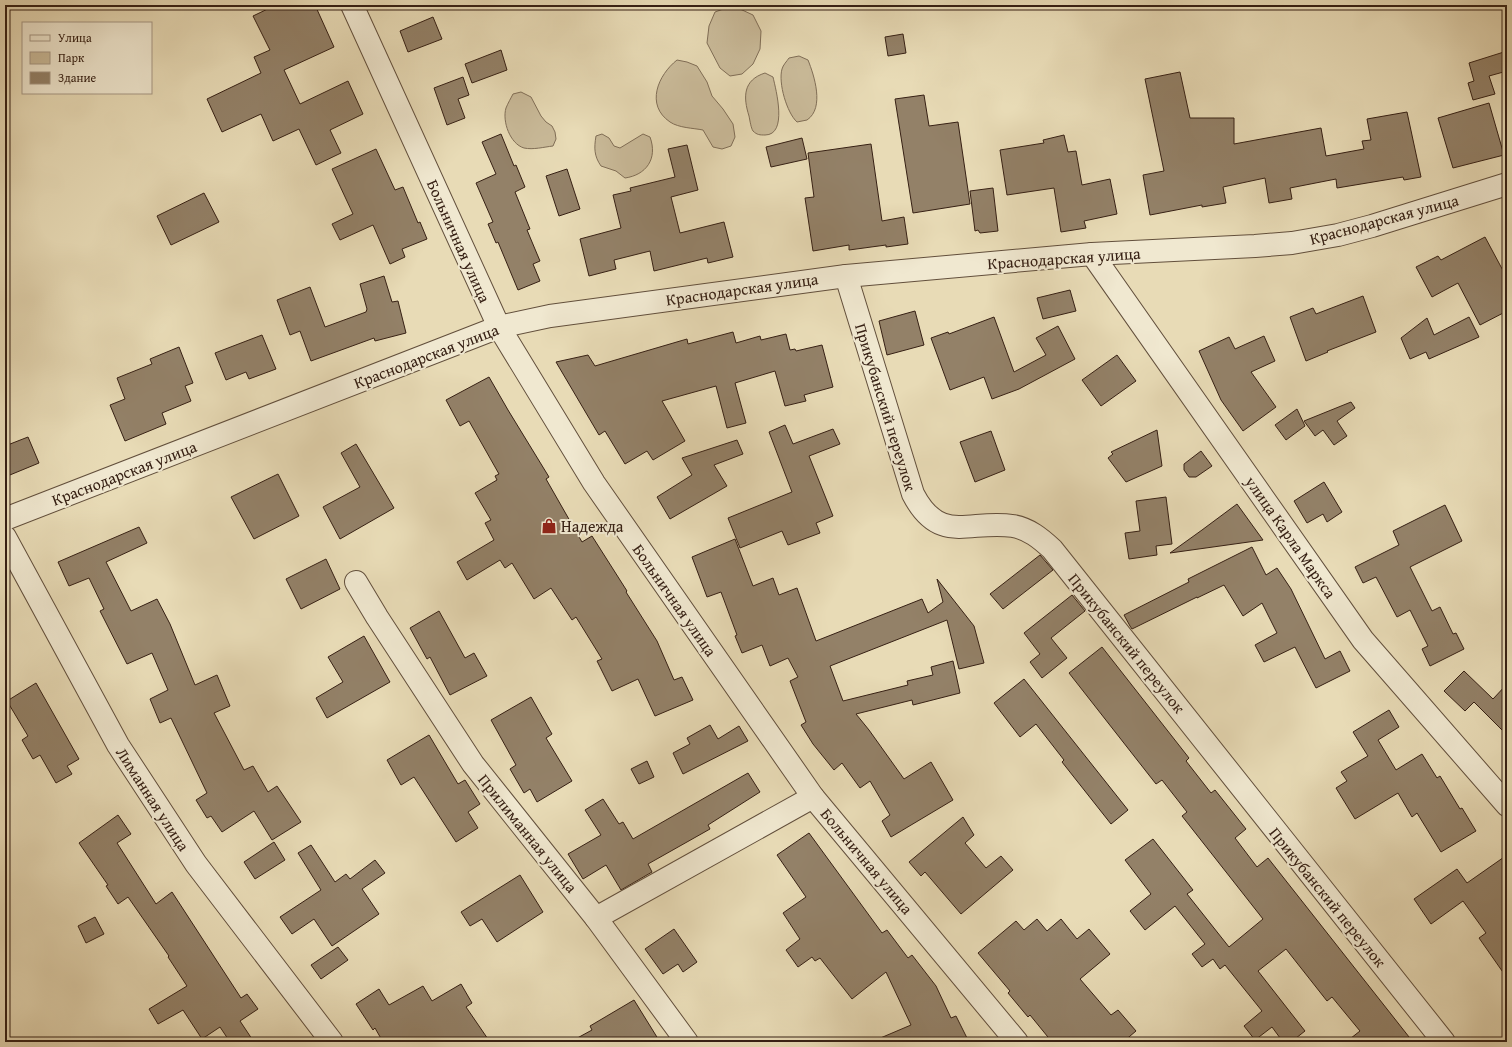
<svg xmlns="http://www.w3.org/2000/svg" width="1512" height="1047" font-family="'Gentium Book Plus',serif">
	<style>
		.green { fill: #cabb9a; stroke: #806e57 }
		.building { fill: #938168; stroke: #362014 }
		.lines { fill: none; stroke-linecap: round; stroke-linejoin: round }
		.minor-casing { stroke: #624f3c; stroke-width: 24 }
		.minor { stroke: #f0e8d0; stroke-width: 22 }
		.labels { text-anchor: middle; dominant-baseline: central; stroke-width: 4; stroke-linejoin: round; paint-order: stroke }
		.street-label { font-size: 16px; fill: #362014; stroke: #f0e8d0 }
		.poi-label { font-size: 16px; fill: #362014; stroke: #f0e8d0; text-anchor: start }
	</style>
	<rect width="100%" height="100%" fill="#e8dbb6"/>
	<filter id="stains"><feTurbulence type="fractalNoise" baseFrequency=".005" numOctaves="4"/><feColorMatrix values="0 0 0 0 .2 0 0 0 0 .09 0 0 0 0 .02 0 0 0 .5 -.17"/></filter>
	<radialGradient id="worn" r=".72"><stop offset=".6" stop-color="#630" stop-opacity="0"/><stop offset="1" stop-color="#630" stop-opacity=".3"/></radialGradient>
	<g class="green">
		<polygon points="1482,5 1507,5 1507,6 1488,9 1482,7"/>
		<polygon points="726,8 740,9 753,15 761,31 760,49 753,64 742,74 730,76 720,68 707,43 709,26 715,12"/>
		<path d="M799,56L808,60C814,75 825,108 807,120C804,121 800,121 797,122C787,113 778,83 782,69C783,65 787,61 789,58Z"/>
		<path d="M677,60L687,62L697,66L707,82L712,96L723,109L733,124L735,137L731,146L722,149L713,147L703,130C693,128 679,128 670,122C645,105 658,75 677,60Z"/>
		<path d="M765,73L773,77C776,90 788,135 765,135C760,135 757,135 753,131C751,128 750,121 749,116C743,97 743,80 765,73Z"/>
		<path d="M521,92L531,97L541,116L546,122L552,126L555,132L556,139L553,146C544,147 533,150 524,148C510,144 502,121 506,108C508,103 511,98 513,94Z"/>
		<path d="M602,134L609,138L614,146L620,148L643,134L650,137C658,159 646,175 625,178L616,171L601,166C594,156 594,148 596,136Z"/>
	</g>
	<g class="building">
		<polygon points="276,5 315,5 334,47 284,70 300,104 348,81 363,114 330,130 341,153 316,165 299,129 273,141 261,114 222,132 207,99 261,73 254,57 270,50 253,16"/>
		<polygon points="433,17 442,39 408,52 400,31"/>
		<polygon points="903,34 906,53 888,56 885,37"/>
		<polygon points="501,50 507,70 472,83 465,64"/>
		<polygon points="1507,51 1507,71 1489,76 1495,94 1473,100 1468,83 1474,81 1469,63"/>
		<polygon points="1180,72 1190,118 1234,118 1234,144 1321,128 1326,156 1364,149 1362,141 1371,140 1367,119 1407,112 1421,177 1404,180 1403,177 1337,188 1336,179 1290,188 1292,199 1269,203 1265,178 1223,187 1226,203 1202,207 1202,205 1150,215 1143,175 1164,171 1145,79"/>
		<polygon points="463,77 469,95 458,99 465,118 447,125 434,88"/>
		<polygon points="924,95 929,126 958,122 970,204 913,213 895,99"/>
		<polygon points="1489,103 1504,155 1453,168 1438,118"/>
		<polygon points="501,134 514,166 516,165 525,187 515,192 530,229 527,230 540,261 533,264 540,281 518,290 498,242 496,243 488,224 493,222 476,183 496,174 482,142"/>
		<polygon points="1064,135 1068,152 1076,151 1082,185 1110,179 1117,214 1084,221 1086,228 1061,232 1054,188 1007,195 1000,150 1044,143 1043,140"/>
		<polygon points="802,138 807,159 771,167 766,147"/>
		<polygon points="871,144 882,221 904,217 908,244 886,247 886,245 849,250 849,245 813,251 805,198 814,197 808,153"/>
		<polygon points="687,145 698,190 671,197 680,233 724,222 733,257 708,263 707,258 654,271 650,251 614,260 616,269 589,276 580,239 621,228 613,195 631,191 630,188 675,177 668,149"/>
		<polygon points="376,149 395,190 403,187 418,223 420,222 427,239 402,249 405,257 390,264 373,225 340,240 332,224 353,214 332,169"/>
		<polygon points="567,169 580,209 559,216 546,176"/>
		<polygon points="993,188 998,231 980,233 978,230 975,231 970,191"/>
		<polygon points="204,193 219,222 171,245 157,216"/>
		<polygon points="1485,237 1507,278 1507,311 1480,325 1458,283 1432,297 1416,267 1438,256 1441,260"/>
		<polygon points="384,276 392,302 398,301 406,333 375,341 374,338 311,361 300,331 290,335 277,300 310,287 325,327 366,312 367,309 360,284"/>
		<polygon points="1070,290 1076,311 1043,319 1037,298"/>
		<polygon points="1363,296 1376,332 1327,351 1328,352 1306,361 1290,317 1313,308 1316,314"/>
		<polygon points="915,311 924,345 887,355 879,321"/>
		<polygon points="994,317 1014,372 1046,355 1036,338 1058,326 1075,359 1019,389 992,399 984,377 950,390 931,338 948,332 949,334"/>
		<polygon points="1469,317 1479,337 1429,359 1426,352 1410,359 1401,338 1427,318 1434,335"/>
		<polygon points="733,332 736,343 760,336 761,340 786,334 790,350 795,349 796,351 822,345 833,387 804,395 806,401 785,406 775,371 735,383 746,423 727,428 716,386 662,401 685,441 653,460 647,451 625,464 605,431 599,435 556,362 588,355 595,366 687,339 688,344"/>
		<polygon points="262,335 276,369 249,379 246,372 226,380 215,353"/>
		<polygon points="1264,336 1275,361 1251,372 1276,407 1243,431 1221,400 1199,351 1229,337 1235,349"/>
		<polygon points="179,347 193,383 185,386 191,401 162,413 166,424 125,441 110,405 125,399 117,378 152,364 150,359"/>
		<polygon points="1117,355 1136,381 1101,406 1082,380"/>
		<polygon points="489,377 508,410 549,477 546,479 582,542 592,536 627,591 626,592 657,641 674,680 682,677 693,700 655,716 638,679 612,691 597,661 602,659 576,617 572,620 551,588 534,599 512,563 505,568 500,560 467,580 457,562 494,540 485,523 491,520 475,493 497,480 495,476 499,474 469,421 460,426 446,400"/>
		<polygon points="1351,402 1355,408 1337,421 1347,436 1334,445 1323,430 1315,436 1304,421"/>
		<polygon points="1297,409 1305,426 1286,440 1275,425"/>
		<polygon points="785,425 793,444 833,429 840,444 809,456 833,516 816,523 820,533 788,545 782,531 740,548 728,518 792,492 769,432"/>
		<polygon points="1157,430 1162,466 1126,482 1108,458 1113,454 1111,452"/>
		<polygon points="991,431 1005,470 975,482 960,442"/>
		<polygon points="28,437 39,463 5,477 5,446"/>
		<polygon points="737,440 743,454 714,465 727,486 670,519 657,497 692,475 682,458"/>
		<polygon points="356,444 394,508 340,539 323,507 360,487 341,453"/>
		<polygon points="1201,451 1212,466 1196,477 1189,477 1184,470 1184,464"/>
		<polygon points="278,474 299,516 254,539 231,497"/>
		<polygon points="1324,482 1342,512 1327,522 1323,514 1307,523 1294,501"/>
		<polygon points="1166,497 1172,544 1156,546 1157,555 1129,559 1125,533 1140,531 1136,501"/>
		<polygon points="1237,504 1263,540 1170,553 1202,530"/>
		<polygon points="1445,505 1462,541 1410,567 1432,611 1440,607 1453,634 1456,633 1464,649 1430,666 1422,649 1428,646 1410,610 1397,617 1376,577 1363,583 1355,567 1399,545 1393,531"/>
		<polygon points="139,527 147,543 106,562 131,611 157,599 170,624 195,685 217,675 230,706 214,713 244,770 253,766 268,792 277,786 301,822 272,840 254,811 222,832 211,816 207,818 196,800 207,793 171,718 160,723 150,699 168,690 152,653 127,664 100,611 104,609 89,578 69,586 58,562"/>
		<polygon points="735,539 753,586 773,578 779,595 797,588 816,641 922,599 928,613 943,602 937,579 974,626 984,663 959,669 947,620 830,666 843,701 908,685 907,681 933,675 931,667 953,661 960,693 913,705 912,700 856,714 869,730 904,779 931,762 953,800 891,837 882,821 890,815 870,781 860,788 842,763 834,770 813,744 801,725 806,722 790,681 798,677 788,658 770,666 762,645 742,653 735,636 737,635 721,592 707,597 692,557"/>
		<polygon points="1252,547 1266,575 1277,568 1291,589 1325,659 1340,651 1350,671 1316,688 1295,647 1264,662 1255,645 1277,633 1262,603 1243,616 1224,585 1197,598 1197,597 1132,629 1130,626 1124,615 1189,582 1188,579"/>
		<polygon points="1040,555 1053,570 1003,609 990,594"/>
		<polygon points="326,559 340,589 301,609 286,579"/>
		<polygon points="1072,595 1085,611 1051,638 1067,658 1042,678 1030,662 1040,654 1024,633"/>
		<polygon points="439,611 465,658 474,653 487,676 450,695 430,657 427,659 410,628"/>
		<polygon points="364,636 390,682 327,718 316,698 343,682 328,657"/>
		<polygon points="1102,647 1189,758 1186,761 1211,793 1215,790 1246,829 1235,838 1257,867 1268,858 1413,1042 1346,1042 1360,1031 1332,997 1327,1001 1286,949 1258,971 1305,1031 1291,1042 1283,1042 1272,1027 1255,1040 1244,1026 1262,1011 1225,965 1220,969 1213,959 1202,967 1192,954 1205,944 1175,906 1145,930 1130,911 1151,894 1125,860 1153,839 1193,890 1187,894 1229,947 1263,919 1182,816 1187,812 1162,780 1156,784 1069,673"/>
		<polygon points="1464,671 1493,699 1507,684 1507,735 1474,702 1465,711 1444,691"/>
		<polygon points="1024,679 1128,810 1111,824 1062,762 1064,760 1036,724 1020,737 994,703"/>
		<polygon points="36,683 79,759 67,766 72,774 56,783 40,755 33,759 22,740 28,736 7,701"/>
		<polygon points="531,697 552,734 546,738 572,781 537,802 530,789 524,793 510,769 516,765 491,720"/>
		<polygon points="1389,710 1399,727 1378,740 1396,770 1422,754 1437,778 1440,776 1460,809 1462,808 1476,831 1441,852 1417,813 1412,817 1398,793 1355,819 1336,788 1347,781 1341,772 1368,756 1353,732"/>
		<polygon points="710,725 718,739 739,726 748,741 683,774 673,753 690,744 687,738"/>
		<polygon points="429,735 458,784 465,780 480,804 468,812 478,828 456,842 414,777 401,785 387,760"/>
		<polygon points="647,761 654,777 639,784 631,769"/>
		<polygon points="748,773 760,792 708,825 710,829 648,864 652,872 621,890 606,865 583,879 568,854 601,835 585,810 603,799 619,824 623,822 633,839"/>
		<polygon points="118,815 131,834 117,843 156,904 172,892 241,998 247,994 258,1009 240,1021 254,1042 230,1042 220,1027 202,1039 183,1010 158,1024 149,1009 187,986 168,957 169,956 128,897 118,904 106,886 108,885 79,843"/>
		<polygon points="963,817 974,835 965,843 986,868 1001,856 1013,870 961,914 925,872 921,876 909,862"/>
		<polygon points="809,833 882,933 887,930 908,958 912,955 936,986 951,1018 956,1016 969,1042 871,1042 911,1025 886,972 852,999 820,958 815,961 812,957 798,967 786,950 800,939 783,913 806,897 777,855"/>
		<polygon points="274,842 285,860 255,879 244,862"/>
		<polygon points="311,845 335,882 346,874 350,879 375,860 385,873 362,889 379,914 332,946 314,919 292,934 280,917 321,890 298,853"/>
		<polygon points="1507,855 1507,978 1479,938 1486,933 1463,901 1431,924 1414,899 1457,869 1467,883"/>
		<polygon points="520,875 543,912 497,942 482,919 470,926 461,912"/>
		<polygon points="95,917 104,934 86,943 78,926"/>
		<polygon points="1037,919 1047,931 1061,919 1077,939 1089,929 1110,954 1080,979 1111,1015 1118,1010 1136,1031 1123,1042 1052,1042 1030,1015 1028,1017 1008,993 1010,991 978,953 1016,921 1024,930"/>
		<polygon points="674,929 697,962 683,972 678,964 663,974 645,949"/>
		<polygon points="338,947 348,960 321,979 311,965"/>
		<polygon points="461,984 472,1003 466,1007 490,1042 383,1042 375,1028 373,1030 356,1004 379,989 389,1005 423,986 432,1001"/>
		<polygon points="634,1000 660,1042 570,1042 592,1030 590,1026"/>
	</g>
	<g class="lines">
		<g class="minor-casing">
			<g id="minor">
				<polyline points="352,5 499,327 594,483 813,797 1017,1042"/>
				<polyline points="1092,254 1363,640 1507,805"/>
				<path d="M846,276L913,494C940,546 970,519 1013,526C1029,529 1040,538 1052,549L1444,1042"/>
				<polyline points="5,519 499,327 550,316 846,276 1092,254 1255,246 1292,243 1338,235 1372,226 1507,184"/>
				<polyline points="5,537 118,745 196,864 332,1042"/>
				<polyline points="356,582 377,617 473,764 596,918 687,1042"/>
				<polyline points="596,918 813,797"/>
			</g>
		</g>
		<use href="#minor" class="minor"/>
	</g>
	<defs>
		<g id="shop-bare" transform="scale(1.2)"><path d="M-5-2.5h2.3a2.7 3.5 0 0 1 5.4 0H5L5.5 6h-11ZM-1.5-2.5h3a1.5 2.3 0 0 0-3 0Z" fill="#8f2418" stroke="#f0e8d0" stroke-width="2.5" paint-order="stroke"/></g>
	</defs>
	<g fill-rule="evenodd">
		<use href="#shop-bare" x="549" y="526"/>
	</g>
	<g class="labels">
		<g class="street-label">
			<text transform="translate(1384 219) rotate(-15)">Краснодарская улица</text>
			<text transform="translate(459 241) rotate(66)">Больничная улица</text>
			<text transform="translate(1064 258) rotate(-4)">Краснодарская улица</text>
			<text transform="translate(742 289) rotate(-8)">Краснодарская улица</text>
			<text transform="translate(426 356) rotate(-21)">Краснодарская улица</text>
			<text transform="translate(886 407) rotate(73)">Прикубанский переулок</text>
			<text transform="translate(124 473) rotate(-21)">Краснодарская улица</text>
			<text transform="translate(1291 537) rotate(55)">улица Карла Маркса</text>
			<text transform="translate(675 600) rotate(55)">Больничная улица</text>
			<text transform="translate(1127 643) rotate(51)">Прикубанский переулок</text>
			<text transform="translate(153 799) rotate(57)">Лиманная улица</text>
			<text transform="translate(528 833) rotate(51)">Прилиманная улица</text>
			<text transform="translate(867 861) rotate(50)">Больничная улица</text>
			<text transform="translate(1328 897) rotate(51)">Прикубанский переулок</text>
		</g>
		<g class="poi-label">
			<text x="561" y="526">Надежда</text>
		</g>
	</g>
	<rect width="1512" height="1047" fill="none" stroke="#e8dbb6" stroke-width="20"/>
	<rect x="6" y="6" width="1500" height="1035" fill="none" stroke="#362014" stroke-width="2"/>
	<rect x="10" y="10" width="1492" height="1027" fill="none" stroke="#362014"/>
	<rect x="22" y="22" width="130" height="72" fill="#f0e8d0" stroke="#a69885"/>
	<rect x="30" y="35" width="20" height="6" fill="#f0e8d0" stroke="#a69885"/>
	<text x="58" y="42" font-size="12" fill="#362014">Улица</text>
	<rect x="30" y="52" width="20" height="12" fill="#cabb9a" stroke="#a69885"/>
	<text x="58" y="62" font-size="12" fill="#362014">Парк</text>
	<rect x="30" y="72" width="20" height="12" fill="#938168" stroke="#a69885"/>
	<text x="58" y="82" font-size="12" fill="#362014">Здание</text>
	<rect width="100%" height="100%" filter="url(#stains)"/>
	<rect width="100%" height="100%" fill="url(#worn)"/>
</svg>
